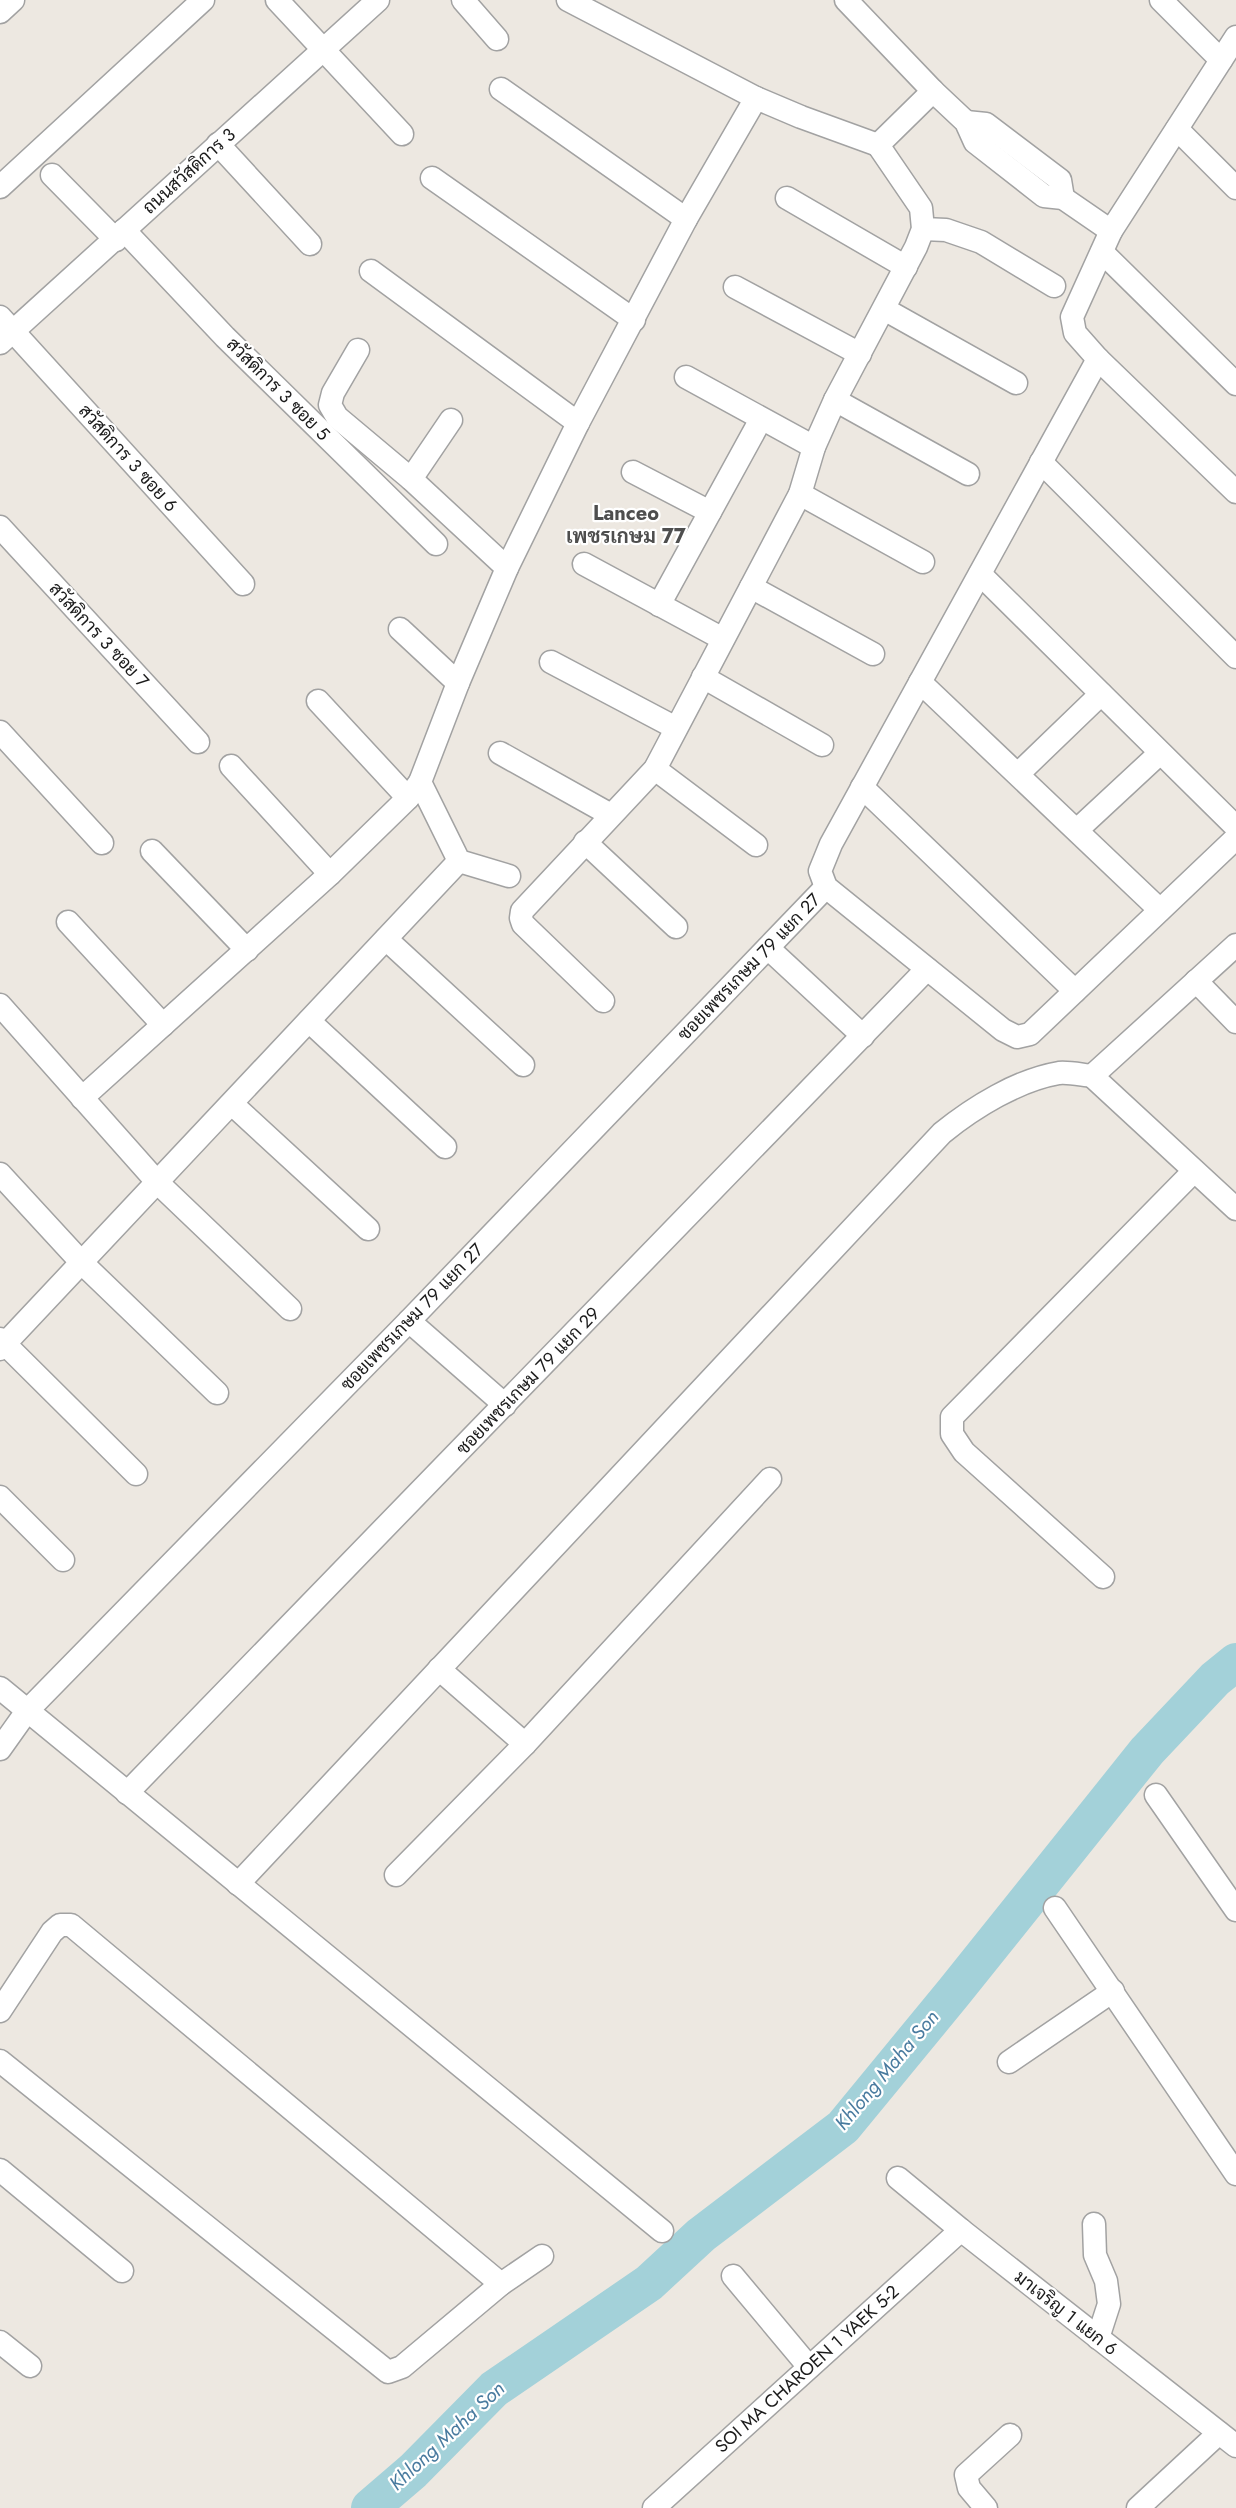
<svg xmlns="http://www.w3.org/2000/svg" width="1236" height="2508" font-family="Jost,Sarabun,sans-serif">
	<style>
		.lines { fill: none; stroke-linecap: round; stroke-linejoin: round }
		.river { stroke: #a3d1d9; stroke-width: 38 }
		.minor-casing { stroke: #a2a2a2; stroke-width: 25 }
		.minor { stroke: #fff; stroke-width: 22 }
		.labels { text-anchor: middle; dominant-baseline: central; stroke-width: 4.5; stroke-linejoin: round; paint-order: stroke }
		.street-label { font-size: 18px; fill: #1b1b1b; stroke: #fff }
		.neighbourhood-label { font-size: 20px; font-weight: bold; fill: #4e4e4e; stroke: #fff }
		.water-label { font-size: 20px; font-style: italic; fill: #497b9f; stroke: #fff }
	</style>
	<rect width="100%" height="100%" fill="#ede8e1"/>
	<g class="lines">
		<polyline class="river" points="370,2508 413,2471 494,2389 649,2283 701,2235 843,2127 954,1992 1147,1751 1215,1679 1236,1662"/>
		<g class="minor-casing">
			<g id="minor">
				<polyline points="277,0 402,134"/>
				<polyline points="463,0 497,39"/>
				<polyline points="568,0 756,98"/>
				<polyline points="846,0 933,91 966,122 975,142 1044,196 1063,198 1111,231 1236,37"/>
				<polyline points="1161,0 1221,60"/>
				<polyline points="0,12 13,0"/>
				<polyline points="501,89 686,219"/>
				<polyline points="966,122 986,124 1060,180 1063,198"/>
				<polyline points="1177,129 1236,188"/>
				<polyline points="218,144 310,244"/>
				<polyline points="52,175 116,240"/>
				<polyline points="432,178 634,320"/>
				<polyline points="0,187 203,0"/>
				<polyline points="787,198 906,267"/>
				<polyline points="923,229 946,230 981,242 1054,286"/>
				<polyline points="124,230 225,337 436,544"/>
				<polyline points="1111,231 1072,317 1075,333 1098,359 1236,492"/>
				<polyline points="1102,252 1236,384"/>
				<polyline points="371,271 578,423"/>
				<polyline points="735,287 860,354"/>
				<polyline points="884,309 1016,383"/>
				<polyline points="0,317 243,584"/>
				<polyline points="0,343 378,0"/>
				<polyline points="358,350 333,393 330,405 337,417 411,479 507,568"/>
				<polyline points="1098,359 831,844 820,871 826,887 1003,1030 1017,1037 1030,1034 1236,838"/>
				<polyline points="686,377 814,447"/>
				<polyline points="835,400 968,474"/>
				<polyline points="1041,462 1236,657"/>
				<polyline points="633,472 710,512"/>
				<polyline points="411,479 451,420"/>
				<polyline points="800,494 923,562"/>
				<polyline points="0,527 198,742"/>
				<polyline points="584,564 723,639"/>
				<polyline points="980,574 1236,827"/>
				<polyline points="751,587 873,654"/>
				<polyline points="659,605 761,419"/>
				<polyline points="400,629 458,683"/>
				<polyline points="551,662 676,728"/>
				<polyline points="703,677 822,745"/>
				<polyline points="920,682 1160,910"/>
				<polyline points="318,701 408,798"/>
				<polyline points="0,732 102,843"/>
				<polyline points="500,753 611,815"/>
				<polyline points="231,766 330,874"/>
				<polyline points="655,769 756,845"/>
				<polyline points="1018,774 1101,694"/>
				<polyline points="862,787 1075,991"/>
				<polyline points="1077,830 1160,753"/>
				<polyline points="585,842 676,927"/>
				<polyline points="152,851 247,950"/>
				<polyline points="509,876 459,861 420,782 458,683 507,568 578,423 686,219 756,98 801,117 878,145"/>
				<polyline points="68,922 163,1025"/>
				<polyline points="386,939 523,1065"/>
				<polyline points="768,948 863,1036"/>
				<polyline points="1196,981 1236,1022"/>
				<polyline points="603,1001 523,924 521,918 522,911 655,769 800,494 814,447 835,400 916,247 923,229 921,208 878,145 933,91"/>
				<polyline points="0,1005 158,1183 290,1309"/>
				<polyline points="309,1021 445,1147"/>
				<polyline points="1092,1076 1236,1209"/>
				<polyline points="82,1098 330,874 408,798 420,782"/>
				<polyline points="232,1104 368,1229"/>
				<polyline points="0,1174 82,1263 217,1393"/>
				<polyline points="409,1321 505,1405"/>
				<polyline points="0,1339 136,1474"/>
				<polyline points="0,1349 459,861"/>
				<polyline points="0,1497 63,1560"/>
				<polyline points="1103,1577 964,1452 952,1434 952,1417 1194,1171"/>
				<polyline points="439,1669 525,1744"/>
				<polyline points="0,1688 662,2231"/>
				<polyline points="0,1749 27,1711 409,1321 826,887"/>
				<polyline points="127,1793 927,969"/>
				<polyline points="1156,1795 1236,1910"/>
				<polyline points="396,1875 525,1744 770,1479"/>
				<path d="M238,1884L942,1133C974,1107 1018,1080 1059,1073C1069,1072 1082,1075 1092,1076L1236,945"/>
				<polyline points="1055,1908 1236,2174"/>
				<polyline points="0,2011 52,1932 60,1925 71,1925 501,2284"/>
				<polyline points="0,2061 388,2372 402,2367 501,2284 542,2256"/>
				<polyline points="1009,2062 1113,1991"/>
				<polyline points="0,2170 122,2271"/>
				<polyline points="898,2178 961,2230 1236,2446"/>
				<polyline points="1094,2224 1095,2255 1106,2281 1109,2304 1098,2338"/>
				<polyline points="733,2276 809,2367"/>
				<polyline points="0,2342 30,2366"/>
				<polyline points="654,2508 961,2230"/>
				<polyline points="986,2508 969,2488 966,2475 1010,2435"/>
				<polyline points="1138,2508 1219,2433"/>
			</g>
		</g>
		<use href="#minor" class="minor"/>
	</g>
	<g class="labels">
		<g class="street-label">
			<text transform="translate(189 171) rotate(-42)">ถนนสวัสดิการ 3</text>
			<text transform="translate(278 389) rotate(45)">สวัสดิการ 3 ซอย 5</text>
			<text transform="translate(128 458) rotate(48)">สวัสดิการ 3 ซอย 6</text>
			<text transform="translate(99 635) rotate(47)">สวัสดิการ 3 ซอย 7</text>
			<text transform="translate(749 967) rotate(-46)">ซอยเพชรเกษม 79 แยก 27</text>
			<text transform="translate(412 1317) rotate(-46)">ซอยเพชรเกษม 79 แยก 27</text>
			<text transform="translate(528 1381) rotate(-46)">ซอยเพชรเกษม 79 แยก 29</text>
			<text transform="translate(1066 2313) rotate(38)">มาเจริญ 1 แยก 6</text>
			<text transform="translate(807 2369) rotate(-42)">SOI MA CHAROEN 1 YAEK 5-2</text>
		</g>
		<g class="neighbourhood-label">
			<text x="626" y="513">Lanceo<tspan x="626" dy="23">เพชรเกษม 77</tspan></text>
		</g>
		<g class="water-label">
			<text transform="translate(887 2070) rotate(-50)">Khlong Maha Son</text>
			<text transform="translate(447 2436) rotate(-43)">Khlong Maha Son</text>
		</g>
	</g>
</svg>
